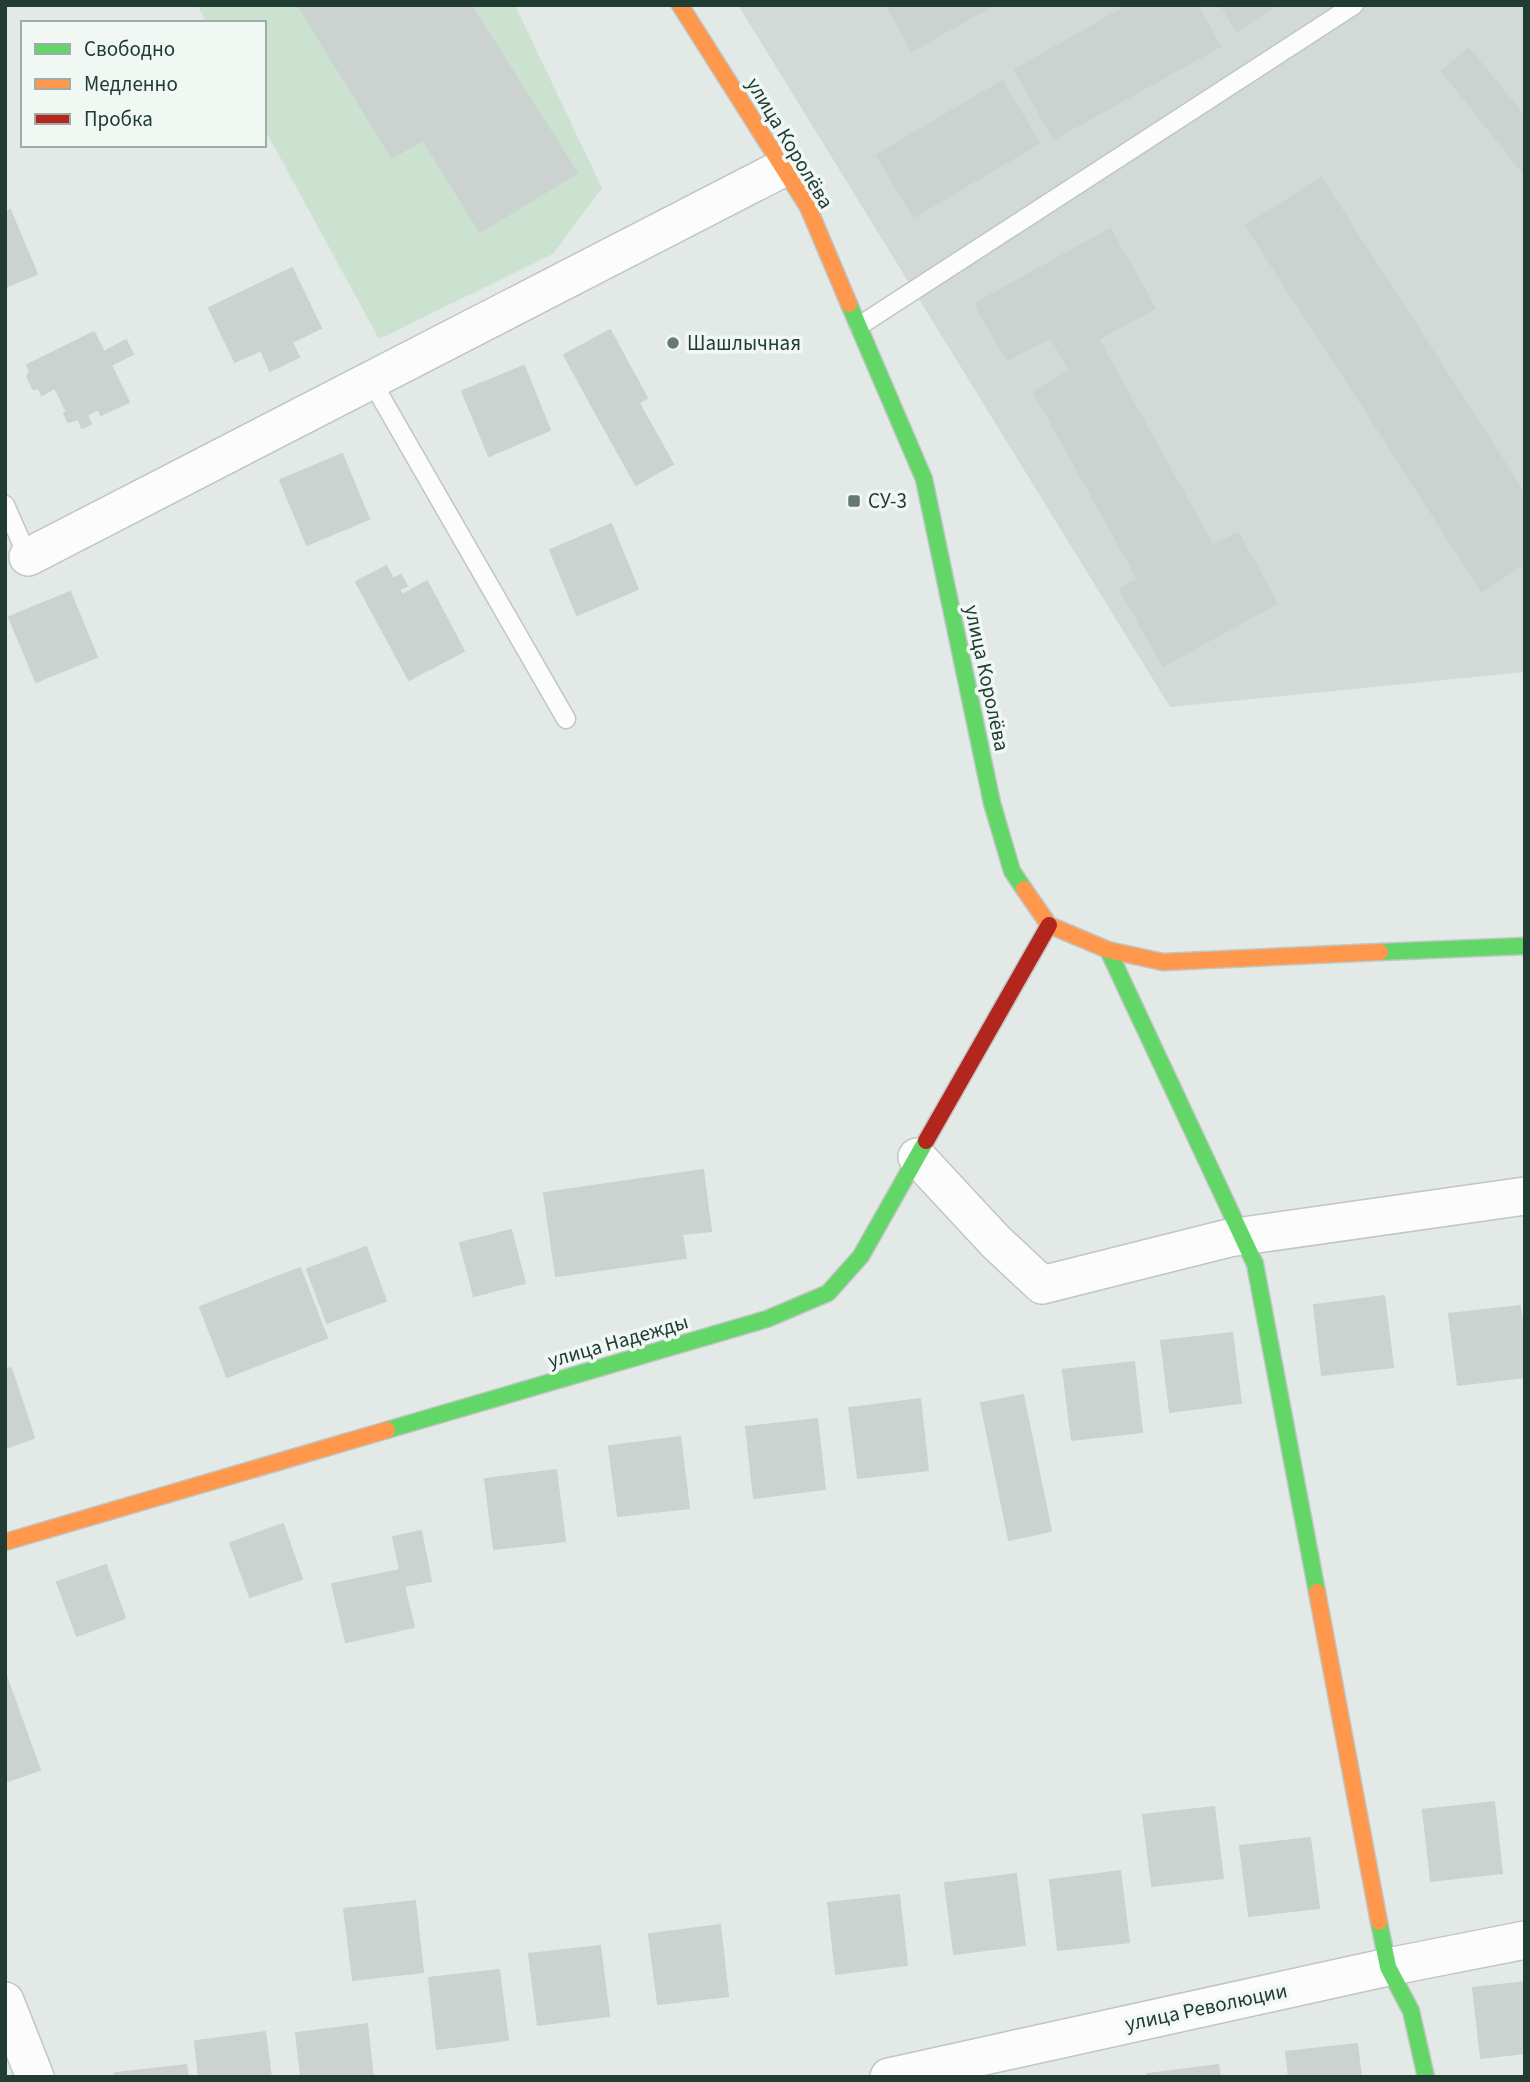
<svg xmlns="http://www.w3.org/2000/svg" width="1530" height="2082" font-family="'Source Sans 3',sans-serif">
	<style>
		.built { fill: #d1dad6 }
		.green { fill: #cce2d1 }
		.building { fill: #ccd2cf; stroke: #ccd2cf; stroke-width: 2 }
		.lines { fill: none; stroke-linecap: round; stroke-linejoin: round }
		.lane-casing { stroke: #c0c6c3; stroke-width: 21 }
		.street-casing { stroke: #c0c6c3; stroke-width: 40 }
		.fast-casing { stroke: #bfc6c3; stroke-width: 19 }
		.slow-casing { stroke: #bfc6c3; stroke-width: 19 }
		.jam-casing { stroke: #bfc6c3; stroke-width: 19 }
		.lane { stroke: #fbfcfb; stroke-width: 18 }
		.street { stroke: #fbfcfb; stroke-width: 37 }
		.fast { stroke: #63d668; stroke-width: 16 }
		.slow { stroke: #ff974d; stroke-width: 16 }
		.jam { stroke: #b3261e; stroke-width: 16 }
		.poi-dot { fill: #657972; stroke: #f1f8f4; stroke-width: 2.5 }
		.labels { text-anchor: middle; dominant-baseline: central; stroke-width: 7; stroke-linejoin: round; paint-order: stroke }
		.street-label { font-size: 21px; fill: #213c33; stroke: #f1f8f4 }
		.poi-label { font-size: 21px; fill: #213c33; stroke: #f1f8f4; text-anchor: start }
	</style>
	<rect width="100%" height="100%" fill="#e3e9e6"/>
	<polygon class="built" points="738,5 1525,5 1525,672 1170,707"/>
	<polygon class="green" points="197,5 515,5 602,188 553,254 379,339 264,128 264,23 207,23"/>
	<g class="building">
		<polygon points="298,5 471,5 577,173 480,232 423,140 392,158"/>
		<polygon points="888,5 993,5 912,51 887,6"/>
		<polygon points="1129,5 1197,5 1220,46 1054,139 1015,70"/>
		<polygon points="1221,5 1276,5 1237,31"/>
		<polygon points="1469,49 1525,117 1525,175 1442,71"/>
		<polygon points="1002,81 1039,143 914,217 877,155"/>
		<polygon points="1321,178 1476,418 1401,465 1246,226"/>
		<polygon points="10,210 37,274 5,287 5,212"/>
		<polygon points="1110,229 1155,308 1098,339 1213,546 1238,533 1277,603 1163,666 1120,589 1138,579 1034,392 1070,371 1051,337 1007,360 975,304"/>
		<polygon points="292,268 321,328 292,342 299,357 270,371 261,350 235,362 209,308"/>
		<polygon points="610,330 647,398 603,426 564,355"/>
		<polygon points="94,332 104,352 126,340 133,354 111,365 129,402 101,415 98,409 87,415 91,424 82,428 78,419 68,422 64,413 67,412 55,388 42,395 39,388 33,389 27,376 30,372 27,365"/>
		<polygon points="524,366 550,430 489,456 462,391"/>
		<polygon points="640,405 673,464 636,485 603,426"/>
		<polygon points="1476,418 1525,495 1525,563 1482,591 1401,466"/>
		<polygon points="342,454 369,519 307,545 280,480"/>
		<polygon points="611,524 638,589 577,615 550,550"/>
		<polygon points="386,566 393,579 401,575 407,586 399,589 402,595 427,581 464,651 409,680 356,582"/>
		<polygon points="70,592 97,657 36,682 9,617"/>
		<polygon points="703,1170 711,1231 682,1234 686,1258 556,1276 544,1193"/>
		<polygon points="511,1230 525,1283 474,1296 460,1243"/>
		<polygon points="366,1247 386,1301 327,1323 307,1269"/>
		<polygon points="300,1268 327,1338 227,1377 200,1307"/>
		<polygon points="1384,1296 1393,1367 1322,1375 1314,1305"/>
		<polygon points="1520,1306 1525,1345 1525,1377 1458,1385 1449,1314"/>
		<polygon points="1232,1333 1241,1403 1170,1412 1161,1341"/>
		<polygon points="1134,1362 1142,1432 1072,1440 1063,1370"/>
		<polygon points="11,1368 34,1438 5,1448 5,1370"/>
		<polygon points="1023,1395 1051,1531 1009,1540 981,1403"/>
		<polygon points="920,1399 928,1470 858,1478 849,1408"/>
		<polygon points="817,1419 825,1489 754,1498 746,1427"/>
		<polygon points="680,1437 689,1508 618,1516 609,1446"/>
		<polygon points="556,1470 565,1541 494,1549 485,1479"/>
		<polygon points="283,1524 302,1579 250,1597 230,1543"/>
		<polygon points="421,1531 431,1581 404,1586 414,1627 346,1642 332,1584 400,1570 393,1537"/>
		<polygon points="106,1565 125,1618 77,1636 57,1582"/>
		<polygon points="5,1673 40,1770 5,1782"/>
		<polygon points="1494,1802 1502,1873 1431,1881 1423,1810"/>
		<polygon points="1214,1807 1223,1878 1152,1886 1143,1815"/>
		<polygon points="1310,1838 1319,1908 1249,1916 1240,1846"/>
		<polygon points="1120,1871 1129,1942 1058,1950 1050,1880"/>
		<polygon points="1016,1874 1025,1945 954,1954 945,1883"/>
		<polygon points="899,1895 907,1965 836,1974 828,1903"/>
		<polygon points="415,1901 423,1972 353,1980 344,1909"/>
		<polygon points="720,1925 728,1996 658,2004 649,1934"/>
		<polygon points="600,1946 609,2016 538,2025 529,1954"/>
		<polygon points="499,1970 508,2040 437,2049 429,1978"/>
		<polygon points="1525,1982 1525,2053 1481,2058 1473,1988"/>
		<polygon points="367,2024 373,2077 301,2077 296,2033"/>
		<polygon points="265,2032 271,2077 199,2077 195,2041"/>
		<polygon points="1357,2044 1361,2077 1289,2077 1286,2052"/>
		<polygon points="186,2065 188,2077 116,2077 115,2073"/>
		<polygon points="1218,2065 1220,2077 1148,2077 1147,2074"/>
	</g>
	<g class="lines">
		<g class="lane-casing">
			<g id="lane">
				<polyline points="859,326 1354,5"/>
				<polyline points="371,380 566,719"/>
				<polyline points="5,505 28,557"/>
			</g>
		</g>
		<g class="street-casing">
			<g id="street">
				<polyline points="28,557 783,168"/>
				<polyline points="917,1157 996,1242 1042,1285 1229,1238 1525,1196"/>
				<polyline points="5,2001 35,2077"/>
				<polyline points="889,2077 1388,1967 1525,1940"/>
			</g>
		</g>
		<g class="fast-casing">
			<g id="fast">
				<polyline points="849,304 924,479 992,803 1012,871 1024,889"/>
				<polyline points="1108,950 1255,1264 1317,1592"/>
				<polyline points="1380,952 1525,946"/>
				<polyline points="387,1430 767,1319 828,1293 861,1256 926,1141"/>
				<polyline points="1379,1922 1388,1967 1411,2011 1426,2077"/>
			</g>
		</g>
		<g class="slow-casing">
			<g id="slow">
				<polyline points="680,5 808,207 849,304"/>
				<polyline points="1024,889 1049,925 1108,950 1163,962 1380,952"/>
				<polyline points="5,1542 387,1430"/>
				<polyline points="1317,1592 1379,1922"/>
			</g>
		</g>
		<g class="jam-casing">
			<polyline id="jam" points="926,1141 1049,925"/>
		</g>
		<use href="#lane" class="lane"/>
		<use href="#street" class="street"/>
		<use href="#fast" class="fast"/>
		<use href="#slow" class="slow"/>
		<use href="#jam" class="jam"/>
	</g>
	<g class="poi-dot">
		<circle cx="673" cy="343" r="7"/>
		<rect x="847" y="494" width="14" height="14" rx="3.5"/>
	</g>
	<g class="labels">
		<g class="street-label">
			<text transform="translate(790 143) rotate(59)">улица Королёва</text>
			<text transform="translate(987 678) rotate(78)">улица Королёва</text>
			<text transform="translate(618 1341) rotate(-16)">улица Надежды</text>
			<text transform="translate(1206 2007) rotate(-12)">улица Революции</text>
		</g>
		<g class="poi-label">
			<text x="687" y="343">Шашлычная</text>
			<text x="868" y="501">СУ-3</text>
		</g>
	</g>
	<rect width="1530" height="2082" fill="none" stroke="#213c33" stroke-width="14"/>
	<rect x="21" y="21" width="245" height="126" fill="#f1f8f4" stroke="#9eada7" stroke-width="2"/>
	<rect x="35" y="44" width="35" height="10" fill="#63d668" stroke="#9eada7" stroke-width="2"/>
	<text x="84" y="56" font-size="21" fill="#213c33">Свободно</text>
	<rect x="35" y="79" width="35" height="10" fill="#ff974d" stroke="#9eada7" stroke-width="2"/>
	<text x="84" y="91" font-size="21" fill="#213c33">Медленно</text>
	<rect x="35" y="114" width="35" height="10" fill="#b3261e" stroke="#9eada7" stroke-width="2"/>
	<text x="84" y="126" font-size="21" fill="#213c33">Пробка</text>
</svg>
